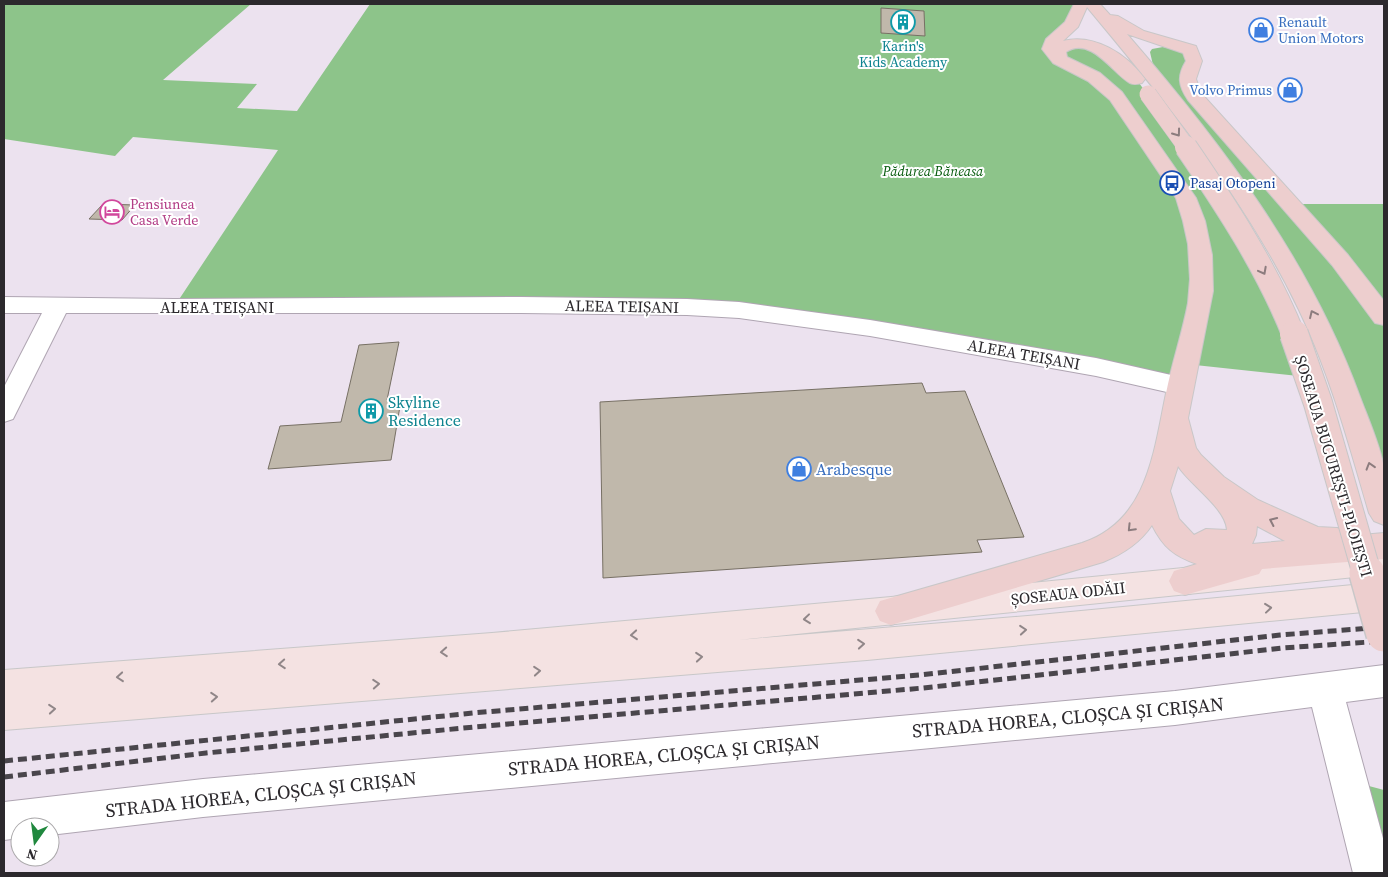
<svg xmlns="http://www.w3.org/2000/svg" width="1388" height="877" font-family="'Source Serif 4',serif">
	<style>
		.green { fill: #8dc48a }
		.building { fill: #c0b8ab; stroke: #777064 }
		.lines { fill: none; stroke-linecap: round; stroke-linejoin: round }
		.minor-casing { stroke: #afa5b2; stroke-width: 2 }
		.major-casing { stroke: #c8c7c8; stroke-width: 2 }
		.highway-casing { stroke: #c8c7c8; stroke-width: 2 }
		.minor { fill: #fff; fill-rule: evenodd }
		.major { fill: #f4e2e2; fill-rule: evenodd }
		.highway { fill: #edcece; fill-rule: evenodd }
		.rail { stroke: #4a464c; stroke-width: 5; stroke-dasharray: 9 5; stroke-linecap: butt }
		.highway-bridge-far3-casing { stroke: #c8c7c8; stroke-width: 18; stroke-linecap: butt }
		.highway-bridge-far2-casing { stroke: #c8c7c8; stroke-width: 24; stroke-linecap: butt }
		.highway-bridge-far1-casing { stroke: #c8c7c8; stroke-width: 30; stroke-linecap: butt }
		.highway-bridge-casing { stroke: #c8c7c8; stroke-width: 38; stroke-linecap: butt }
		.highway-bridge-far3 { stroke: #edcece; stroke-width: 17 }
		.highway-bridge-far2 { stroke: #edcece; stroke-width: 22 }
		.highway-bridge-far1 { stroke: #edcece; stroke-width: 28 }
		.highway-bridge { stroke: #edcece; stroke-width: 35 }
		.oneway { stroke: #8c7c7e }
		.oneway2 { stroke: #908688 }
		.labels { text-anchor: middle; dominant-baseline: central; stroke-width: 4; stroke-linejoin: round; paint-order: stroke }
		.far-shop-label { font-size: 14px; fill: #366cbe; stroke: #fff; text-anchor: start }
		.far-culture-label { font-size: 14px; fill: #0d838f; stroke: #fff }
		.far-park-label { font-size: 14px; font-style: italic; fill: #085c0e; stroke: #fff }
		.far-transit-label { font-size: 14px; fill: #164399; stroke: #fff; text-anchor: start }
		.far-hotel-label { font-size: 14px; fill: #b23c85; stroke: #fff; text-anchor: start }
		.street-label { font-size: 16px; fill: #2c292d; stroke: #fff }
		.culture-label { font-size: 16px; fill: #0d838f; stroke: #fff; text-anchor: start }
		.shop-label { font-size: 16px; fill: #366cbe; stroke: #fff; text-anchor: start }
		.near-street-label { font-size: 19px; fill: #2c292d; stroke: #fff }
	</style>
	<rect width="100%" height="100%" fill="#ece2ef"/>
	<g class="green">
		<polygon points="4,4 251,4 163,80 257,84 237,108 297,111 370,4 1077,4 1079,7 1065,32 1058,55 1083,44 1136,79 1207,174 1308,377 1195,365 1190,389 739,310 174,307 278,150 133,137 115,156 4,139"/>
		<polygon points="1163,47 1190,53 1186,78 1291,204 1384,204 1384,509 1311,310 1156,78 1150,52 1152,49"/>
		<polygon points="1350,781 1384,790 1384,873 1374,873"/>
	</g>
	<g class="building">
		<polygon points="881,8 924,11 925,36 881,33"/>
		<polygon points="103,204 135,205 122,220 89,219"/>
		<polygon points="399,342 387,400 401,400 391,460 268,469 280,426 341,422 359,345"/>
		<polygon points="922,383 926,393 965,391 1024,537 977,540 982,552 603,578 600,402"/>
	</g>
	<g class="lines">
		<g class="minor-casing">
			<g id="minor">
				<polygon points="4,297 174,299 521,297 687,299 739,302 870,320 1096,358 1180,377 1189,379 1193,386 1189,393 1180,395 1096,376 870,336 739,318 687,315 521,313 66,313 13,419 4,422 4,387 42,313 4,313"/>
				<polygon points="1384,665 1384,697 1346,702 1384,842 1384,873 1353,873 1312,707 1175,725 203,817 50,835 50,827 20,827 20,838 4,840 4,802 203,779 1175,691"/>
			</g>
		</g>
		<g class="major-casing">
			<polygon id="major" points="1384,548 1384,574 738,640 1039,615 1384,582 1384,610 867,660 4,730 4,670 492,633 891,597"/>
		</g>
		<g class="highway-casing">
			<path id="highway" d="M1074,4H1100L1110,15L1118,16L1144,31L1196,46L1202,61L1196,79L1201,93L1348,255L1384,301V325L1375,323L1332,265L1188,100C1178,85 1177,76 1186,61L1183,53L1127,34C1222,144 1310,260 1360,397C1367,416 1382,450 1384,469C1386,486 1385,508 1384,525L1374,521L1369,513C1349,444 1330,374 1299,310C1245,197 1166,102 1087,7L1078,27L1063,41C1094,33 1127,54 1145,79L1142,83C1138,84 1134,85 1130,83C1114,75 1091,35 1066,52L1067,57L1100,73L1122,92L1196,198L1205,221L1212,255L1213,291L1188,418L1196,448L1201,455L1224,477L1258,500L1318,527L1337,528L1348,532L1350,536L1384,533V559L1262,569L1259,574L1185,595L1174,591L1169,581L1174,571L1197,564C1174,556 1163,547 1152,525C1140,543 1123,554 1103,562L891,625L880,621L875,611L880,601L1082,543C1151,520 1154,446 1168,384C1174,357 1183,330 1188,303L1190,279L1188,244L1183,221L1176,198L1110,100L1088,81L1053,63L1042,49L1046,39L1065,22ZM1178,466C1189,484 1226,508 1227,530L1206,529L1194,535L1179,519L1170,491ZM1257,526L1285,541L1252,544L1256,535Z"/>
		</g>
		<use href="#minor" class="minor"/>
		<use href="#major" class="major"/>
		<use href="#highway" class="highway"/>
		<g class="rail">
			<polyline points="4,761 473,713 920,675 1280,635 1384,627"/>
			<polyline points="4,777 206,753 474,727 923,688 1283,648 1384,641"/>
		</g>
		<g class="highway-bridge-far3-casing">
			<polyline id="highway-bridge-far3" points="1148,94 1187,148"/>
		</g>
		<g class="highway-bridge-far2-casing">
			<path id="highway-bridge-far2" d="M1186,147C1227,207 1267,268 1294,336"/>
		</g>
		<g class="highway-bridge-far1-casing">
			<polyline id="highway-bridge-far1" points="1294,334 1318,403 1367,574"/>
		</g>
		<g class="highway-bridge-casing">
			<polyline id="highway-bridge" points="1367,573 1384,634"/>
		</g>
		<use href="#highway-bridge-far3" class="highway-bridge-far3"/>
		<use href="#highway-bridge-far2" class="highway-bridge-far2"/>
		<use href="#highway-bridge-far1" class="highway-bridge-far1"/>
		<use href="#highway-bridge" class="highway-bridge"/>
	</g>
	<defs><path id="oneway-chevron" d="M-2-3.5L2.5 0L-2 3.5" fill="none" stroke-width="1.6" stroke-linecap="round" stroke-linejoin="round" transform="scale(1.25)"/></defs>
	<g class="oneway">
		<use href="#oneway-chevron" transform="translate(1177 133) rotate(54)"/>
		<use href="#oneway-chevron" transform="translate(1263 271) rotate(62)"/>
		<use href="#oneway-chevron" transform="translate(1313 314) rotate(-115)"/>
		<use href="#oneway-chevron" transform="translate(1370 466) rotate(-107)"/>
		<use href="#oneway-chevron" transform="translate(1273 521) rotate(-155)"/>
		<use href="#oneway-chevron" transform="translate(1131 528) rotate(134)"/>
	</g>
	<g class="oneway2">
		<use href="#oneway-chevron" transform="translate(1268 608) rotate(-6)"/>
		<use href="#oneway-chevron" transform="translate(807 619) rotate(174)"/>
		<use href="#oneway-chevron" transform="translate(1023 630) rotate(-5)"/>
		<use href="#oneway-chevron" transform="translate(634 635) rotate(175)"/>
		<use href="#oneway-chevron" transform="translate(861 644) rotate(-5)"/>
		<use href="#oneway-chevron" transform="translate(444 652) rotate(176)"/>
		<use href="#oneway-chevron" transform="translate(699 657) rotate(-5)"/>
		<use href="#oneway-chevron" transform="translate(282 664) rotate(176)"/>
		<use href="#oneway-chevron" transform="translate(537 671) rotate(-5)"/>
		<use href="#oneway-chevron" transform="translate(120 677) rotate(175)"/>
		<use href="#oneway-chevron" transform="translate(376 684) rotate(-4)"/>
		<use href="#oneway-chevron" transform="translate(214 697) rotate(-4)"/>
		<use href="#oneway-chevron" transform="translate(52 709) rotate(-5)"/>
	</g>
	<defs>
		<g id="building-ring" transform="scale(1.25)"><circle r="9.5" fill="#fff" stroke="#0f9aa8" stroke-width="1.5"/><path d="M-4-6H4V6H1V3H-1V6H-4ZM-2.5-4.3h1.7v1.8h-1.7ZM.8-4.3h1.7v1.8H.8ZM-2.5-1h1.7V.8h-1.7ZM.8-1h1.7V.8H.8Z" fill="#0f9aa8"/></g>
		<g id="shop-ring" transform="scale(1.25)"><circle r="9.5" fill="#fff" stroke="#3f7fe0" stroke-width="1.5"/><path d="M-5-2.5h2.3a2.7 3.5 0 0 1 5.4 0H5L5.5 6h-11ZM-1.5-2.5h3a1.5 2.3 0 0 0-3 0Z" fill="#3f7fe0"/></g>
		<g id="bus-ring" transform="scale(1.25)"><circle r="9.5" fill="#fff" stroke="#1a4fb4" stroke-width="1.5"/><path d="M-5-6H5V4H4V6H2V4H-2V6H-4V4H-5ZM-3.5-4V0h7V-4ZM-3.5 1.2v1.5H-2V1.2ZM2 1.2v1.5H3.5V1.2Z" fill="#1a4fb4"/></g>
		<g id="hotel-ring" transform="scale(1.25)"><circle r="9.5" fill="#fff" stroke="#d1479c" stroke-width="1.5"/><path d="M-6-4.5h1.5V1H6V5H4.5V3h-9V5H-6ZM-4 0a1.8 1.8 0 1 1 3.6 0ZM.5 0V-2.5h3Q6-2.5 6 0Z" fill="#d1479c"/></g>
	</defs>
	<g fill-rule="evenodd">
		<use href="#building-ring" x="903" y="22"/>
		<use href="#shop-ring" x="1261" y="30"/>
		<use href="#shop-ring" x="1290" y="90"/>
		<use href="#bus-ring" x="1172" y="183"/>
		<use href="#hotel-ring" x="112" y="212"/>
		<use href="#building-ring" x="371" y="411"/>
		<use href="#shop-ring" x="799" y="469"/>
	</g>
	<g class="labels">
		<g class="far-shop-label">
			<text x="1278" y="22">Renault<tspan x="1278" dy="16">Union Motors</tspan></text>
			<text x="1272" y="90" text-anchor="end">Volvo Primus</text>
		</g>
		<g class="far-culture-label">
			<text x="903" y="46">Karin's<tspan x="903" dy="16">Kids Academy</tspan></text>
		</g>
		<g class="far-park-label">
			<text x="933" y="171">Pădurea Băneasa</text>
		</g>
		<g class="far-transit-label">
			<text x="1190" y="183">Pasaj Otopeni</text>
		</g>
		<g class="far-hotel-label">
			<text x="130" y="204">Pensiunea<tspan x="130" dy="16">Casa Verde</tspan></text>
		</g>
		<g class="street-label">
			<text transform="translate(622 306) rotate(1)">ALEEA TEIȘANI</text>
			<text x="217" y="307">ALEEA TEIȘANI</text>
			<text transform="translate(1024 354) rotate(10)">ALEEA TEIȘANI</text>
			<text transform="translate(1334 466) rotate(73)">ȘOSEAUA BUCUREȘTI-PLOIEȘTI</text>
			<text transform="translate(1068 593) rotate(-6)">ȘOSEAUA ODĂII</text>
		</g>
		<g class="culture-label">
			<text x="388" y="402">Skyline<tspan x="388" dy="18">Residence</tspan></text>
		</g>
		<g class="shop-label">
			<text x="816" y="469">Arabesque</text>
		</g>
		<g class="near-street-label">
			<text transform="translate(1068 717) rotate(-5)">STRADA HOREA, CLOȘCA ȘI CRIȘAN</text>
			<text transform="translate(664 755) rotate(-5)">STRADA HOREA, CLOȘCA ȘI CRIȘAN</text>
			<text transform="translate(261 794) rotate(-6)">STRADA HOREA, CLOȘCA ȘI CRIȘAN</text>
		</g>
	</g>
	<rect width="1388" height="877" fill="none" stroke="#2c292d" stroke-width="10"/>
	<g transform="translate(35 842) rotate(194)"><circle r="24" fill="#ffffff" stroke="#aba9ab"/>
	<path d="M0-4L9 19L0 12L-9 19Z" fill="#20883e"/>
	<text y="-8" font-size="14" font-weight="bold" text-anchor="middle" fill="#2c292d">N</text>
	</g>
</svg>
